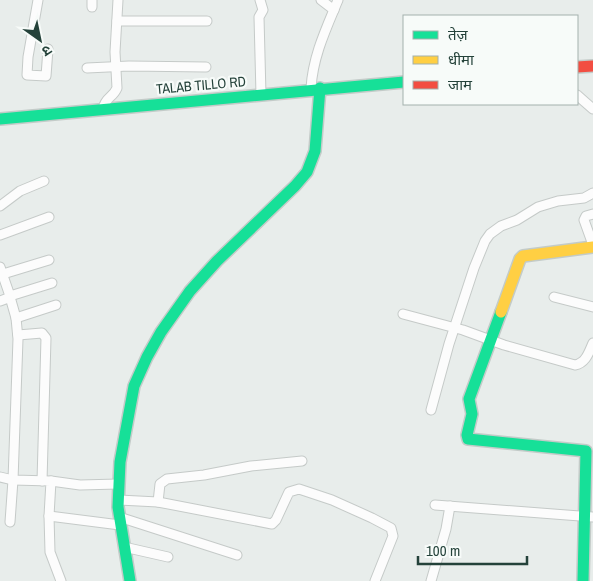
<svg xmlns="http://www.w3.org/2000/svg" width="593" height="581" font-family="'Archivo Narrow','Noto Sans Devanagari',sans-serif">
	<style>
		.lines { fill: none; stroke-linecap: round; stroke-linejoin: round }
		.street-casing { stroke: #c5cac8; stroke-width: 11 }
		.fast-casing { stroke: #c3cbc8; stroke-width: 14 }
		.slow-casing { stroke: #c3cbc8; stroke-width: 14 }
		.jam-casing { stroke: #c3cbc8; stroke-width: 14 }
		.street { stroke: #fcfcfc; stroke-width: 9 }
		.fast { stroke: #16e098; stroke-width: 11 }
		.slow { stroke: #ffcf43; stroke-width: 11 }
		.jam { stroke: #f24e42; stroke-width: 11 }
		.labels { text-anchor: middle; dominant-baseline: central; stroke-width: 4.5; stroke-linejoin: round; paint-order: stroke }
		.street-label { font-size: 14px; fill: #24423a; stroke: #f7fbf9 }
	</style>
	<rect width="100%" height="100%" fill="#e8edeb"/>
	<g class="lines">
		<g class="street-casing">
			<g id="street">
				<polyline points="38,0 28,57 27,75 46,76 48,49"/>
				<polyline points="260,0 263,10 259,17 261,95"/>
				<polyline points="321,0 334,10"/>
				<polyline points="92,7 92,0"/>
				<polyline points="117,21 207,21"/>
				<polyline points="87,68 129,66 206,67"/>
				<path d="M311,88C313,56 326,29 338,0"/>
				<polyline points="577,95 593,109"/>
				<path d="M103,109C105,97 113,98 117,88L115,52L118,0"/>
				<polyline points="0,206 20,191 44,181"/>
				<polyline points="593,214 586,216 584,220 593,245"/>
				<polyline points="0,235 49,217"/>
				<polyline points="0,267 10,296 8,298 0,301"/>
				<polyline points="3,274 49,260"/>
				<polyline points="10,296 52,283"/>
				<polyline points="10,297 16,318 18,339 13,480 10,522"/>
				<polyline points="554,297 593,307"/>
				<path d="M403,314L463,330L504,345L575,365C586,363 589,352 593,343"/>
				<polyline points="16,318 56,305"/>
				<polyline points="18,335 42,333 46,338 42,481"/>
				<polyline points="431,410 449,344 474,268 485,241 490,234 501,226 517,220 538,207 558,201 584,198 593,193"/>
				<polyline points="0,477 13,480 51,481 49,516 50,552 61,581"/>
				<polyline points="51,481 80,485 118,484"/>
				<polyline points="119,500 158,502 272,524 276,520 289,492 299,489 332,500 372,518 391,528 393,536 375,581"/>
				<polyline points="158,502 160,484 167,479 204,475 251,466 302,461"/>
				<polyline points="435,505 593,517"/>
				<polyline points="49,516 120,525"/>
				<polyline points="119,517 237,555"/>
				<polyline points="124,547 168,557"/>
				<polyline points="431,581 446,529 450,506"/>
			</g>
		</g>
		<g class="fast-casing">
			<g id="fast">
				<polyline points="0,119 404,82"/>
				<polyline points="501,312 469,399 472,414 467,435 468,439 586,451 583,581"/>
				<polyline points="130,581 118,507 120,462 134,386 147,357 161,332 190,291 217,261 295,186 307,172 315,151 320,88"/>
			</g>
		</g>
		<g class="slow-casing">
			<polyline id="slow" points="501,312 520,259 523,256 593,247"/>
		</g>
		<g class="jam-casing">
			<polyline id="jam" points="577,67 593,66"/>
		</g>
		<use href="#street" class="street"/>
		<use href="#fast" class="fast"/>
		<use href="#slow" class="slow"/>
		<use href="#jam" class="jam"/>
	</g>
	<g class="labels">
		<g class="street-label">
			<text transform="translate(201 85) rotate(-5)">TALAB TILLO RD</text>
		</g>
	</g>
	<rect x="403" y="15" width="175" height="90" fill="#f7fbf9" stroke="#a3b1ad"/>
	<rect x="413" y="31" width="25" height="8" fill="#16e098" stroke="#a3b1ad"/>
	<text x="448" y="40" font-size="15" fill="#24423a">तेज़</text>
	<rect x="413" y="56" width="25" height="8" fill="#ffcf43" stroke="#a3b1ad"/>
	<text x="448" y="65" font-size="15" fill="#24423a">धीमा</text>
	<rect x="413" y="81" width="25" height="8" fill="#f24e42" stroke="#a3b1ad"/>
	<text x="448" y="90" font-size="15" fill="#24423a">जाम</text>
	<g transform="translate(40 40) rotate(147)" stroke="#f7fbf9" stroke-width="4" paint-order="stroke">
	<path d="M0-4L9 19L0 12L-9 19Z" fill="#24423a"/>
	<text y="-8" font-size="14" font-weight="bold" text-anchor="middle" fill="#24423a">उ</text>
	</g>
	<path d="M418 556v8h109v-8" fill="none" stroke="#24423a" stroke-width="2.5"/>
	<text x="426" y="556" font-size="15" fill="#24423a" stroke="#f7fbf9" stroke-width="4" paint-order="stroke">100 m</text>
</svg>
